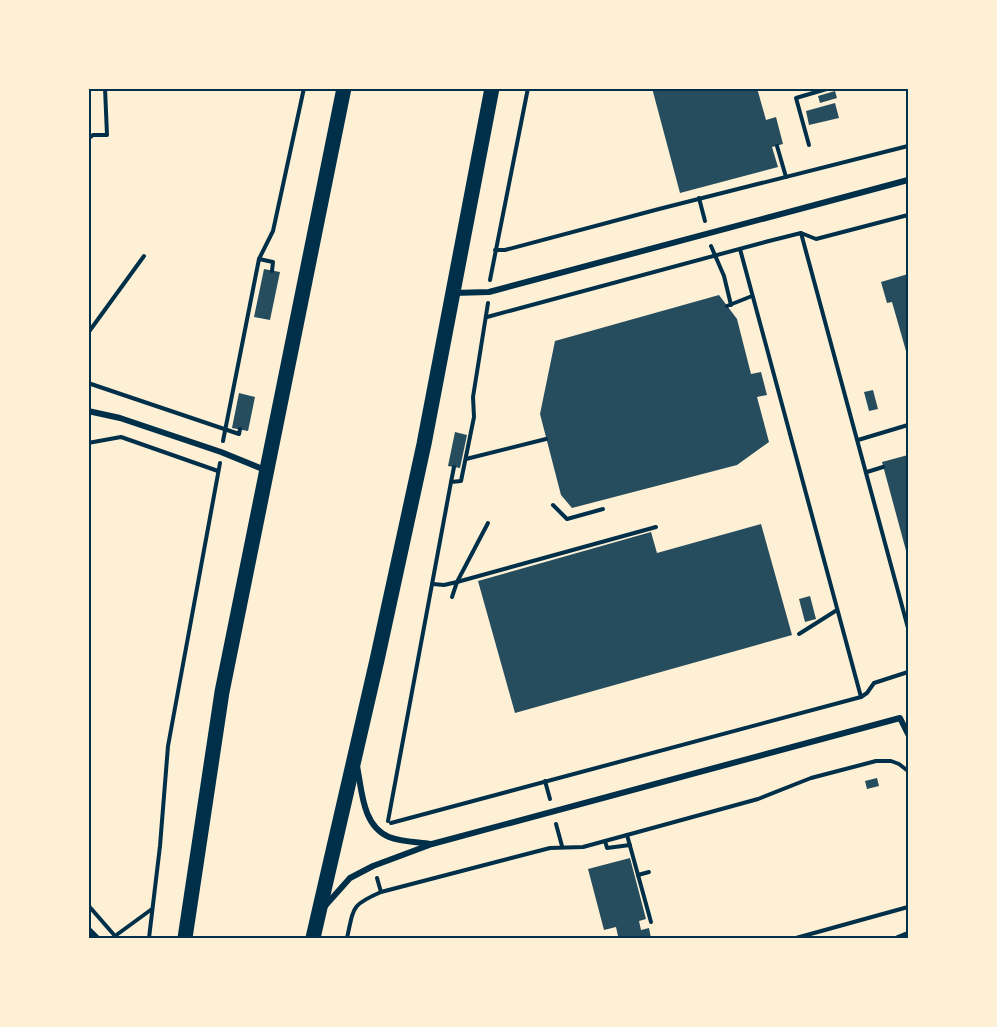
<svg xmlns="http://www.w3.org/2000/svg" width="997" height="1027" font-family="'Work Sans',sans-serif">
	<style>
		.building { fill: #264d5e }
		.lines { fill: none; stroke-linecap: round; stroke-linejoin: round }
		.path { stroke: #003049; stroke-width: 4 }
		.minor { stroke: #003049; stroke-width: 6 }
		.primary { stroke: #003049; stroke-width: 15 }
		.neatline { fill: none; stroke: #003049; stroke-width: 2 }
	</style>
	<rect width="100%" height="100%" fill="#fdf0d5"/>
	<g class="building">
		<polygon points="652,88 757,88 766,120 776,117 783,144 772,147 778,167 680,193"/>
		<polygon points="835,91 837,98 820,103 818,96"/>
		<polygon points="835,103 839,118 809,125 806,111"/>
		<polygon points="264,269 280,272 270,320 254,317"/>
		<polygon points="908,274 908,358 892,302 887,303 881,282"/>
		<polygon points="719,295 737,319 751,374 761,372 767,395 757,397 769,442 737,465 572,508 561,495 540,414 555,341"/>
		<polygon points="873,390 878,409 869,411 864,392"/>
		<polygon points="239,393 255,397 248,431 232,428"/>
		<polygon points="455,432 467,435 460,468 448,466"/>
		<polygon points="908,455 908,558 882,462"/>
		<polygon points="761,524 792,635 515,713 478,581 651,532 657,553"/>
		<polygon points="810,596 816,619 805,622 799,599"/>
		<polygon points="877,778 879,786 867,789 865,781"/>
		<polygon points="630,858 646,919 639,921 641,930 649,928 651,938 610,938 618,936 616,927 604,930 588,869"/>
	</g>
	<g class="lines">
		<g class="path">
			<polyline points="88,139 93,135 107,135 105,88"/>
			<polyline points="809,145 796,98 830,88"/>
			<polyline points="777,146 786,177"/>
			<polyline points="699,198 705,221"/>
			<polyline points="801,233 908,628"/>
			<polyline points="711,246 724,276 731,305"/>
			<polyline points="740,249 861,697"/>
			<polyline points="495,250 505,250 659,209 908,146"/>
			<polyline points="259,259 273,262 272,271"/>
			<polyline points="490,280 528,88"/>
			<polyline points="727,306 752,296"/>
			<polyline points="487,317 769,241 801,233 816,239 908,215"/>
			<polyline points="88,333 144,256"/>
			<polyline points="88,383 239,434 240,429"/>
			<polyline points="858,440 908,425"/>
			<polyline points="223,441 259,259 273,231 304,88"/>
			<polyline points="88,443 121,437 218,471"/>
			<polyline points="466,459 546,439"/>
			<polyline points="867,472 883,467"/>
			<polyline points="451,482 454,467"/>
			<polyline points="553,505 567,519 603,509"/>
			<polyline points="433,584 444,585 457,582 656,527"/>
			<polyline points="452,597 457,582 488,523"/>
			<polyline points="799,634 837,610"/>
			<polyline points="545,781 550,799"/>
			<polyline points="388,821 451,482 461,481 474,417 473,397 488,303"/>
			<polyline points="391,823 861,697 867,693 874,683 908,672"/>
			<polyline points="556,824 562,846"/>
			<polyline points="627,835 651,922"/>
			<polyline points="605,841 607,848 630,845"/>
			<polyline points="638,875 649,872"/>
			<polyline points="377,878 381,892"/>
			<polyline points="88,905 115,936 152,909"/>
			<polyline points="149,938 160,846 168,746 220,463"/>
			<path d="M347,938C354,907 351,905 381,892L550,848L583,847L627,835L758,799L811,778L876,761H891L899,764L908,771"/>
			<polyline points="796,938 908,907"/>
		</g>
		<g class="minor">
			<polyline points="453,293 489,292 908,180"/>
			<polyline points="88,411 120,418 221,452 265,470"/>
			<path d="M357,766C362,790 362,826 389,837C401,842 418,842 431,844"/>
			<polyline points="325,906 350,878 373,866 432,844 900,718 908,734"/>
			<polyline points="88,929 97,938"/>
			<polyline points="898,938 908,934"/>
		</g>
		<g class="primary">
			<polyline points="185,938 222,692 344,88"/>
			<polyline points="313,938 377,660 424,444 492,88"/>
		</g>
	</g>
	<rect width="997" height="1027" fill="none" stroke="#fdf0d5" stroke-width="180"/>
	<rect x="90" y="90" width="817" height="847" class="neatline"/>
</svg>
